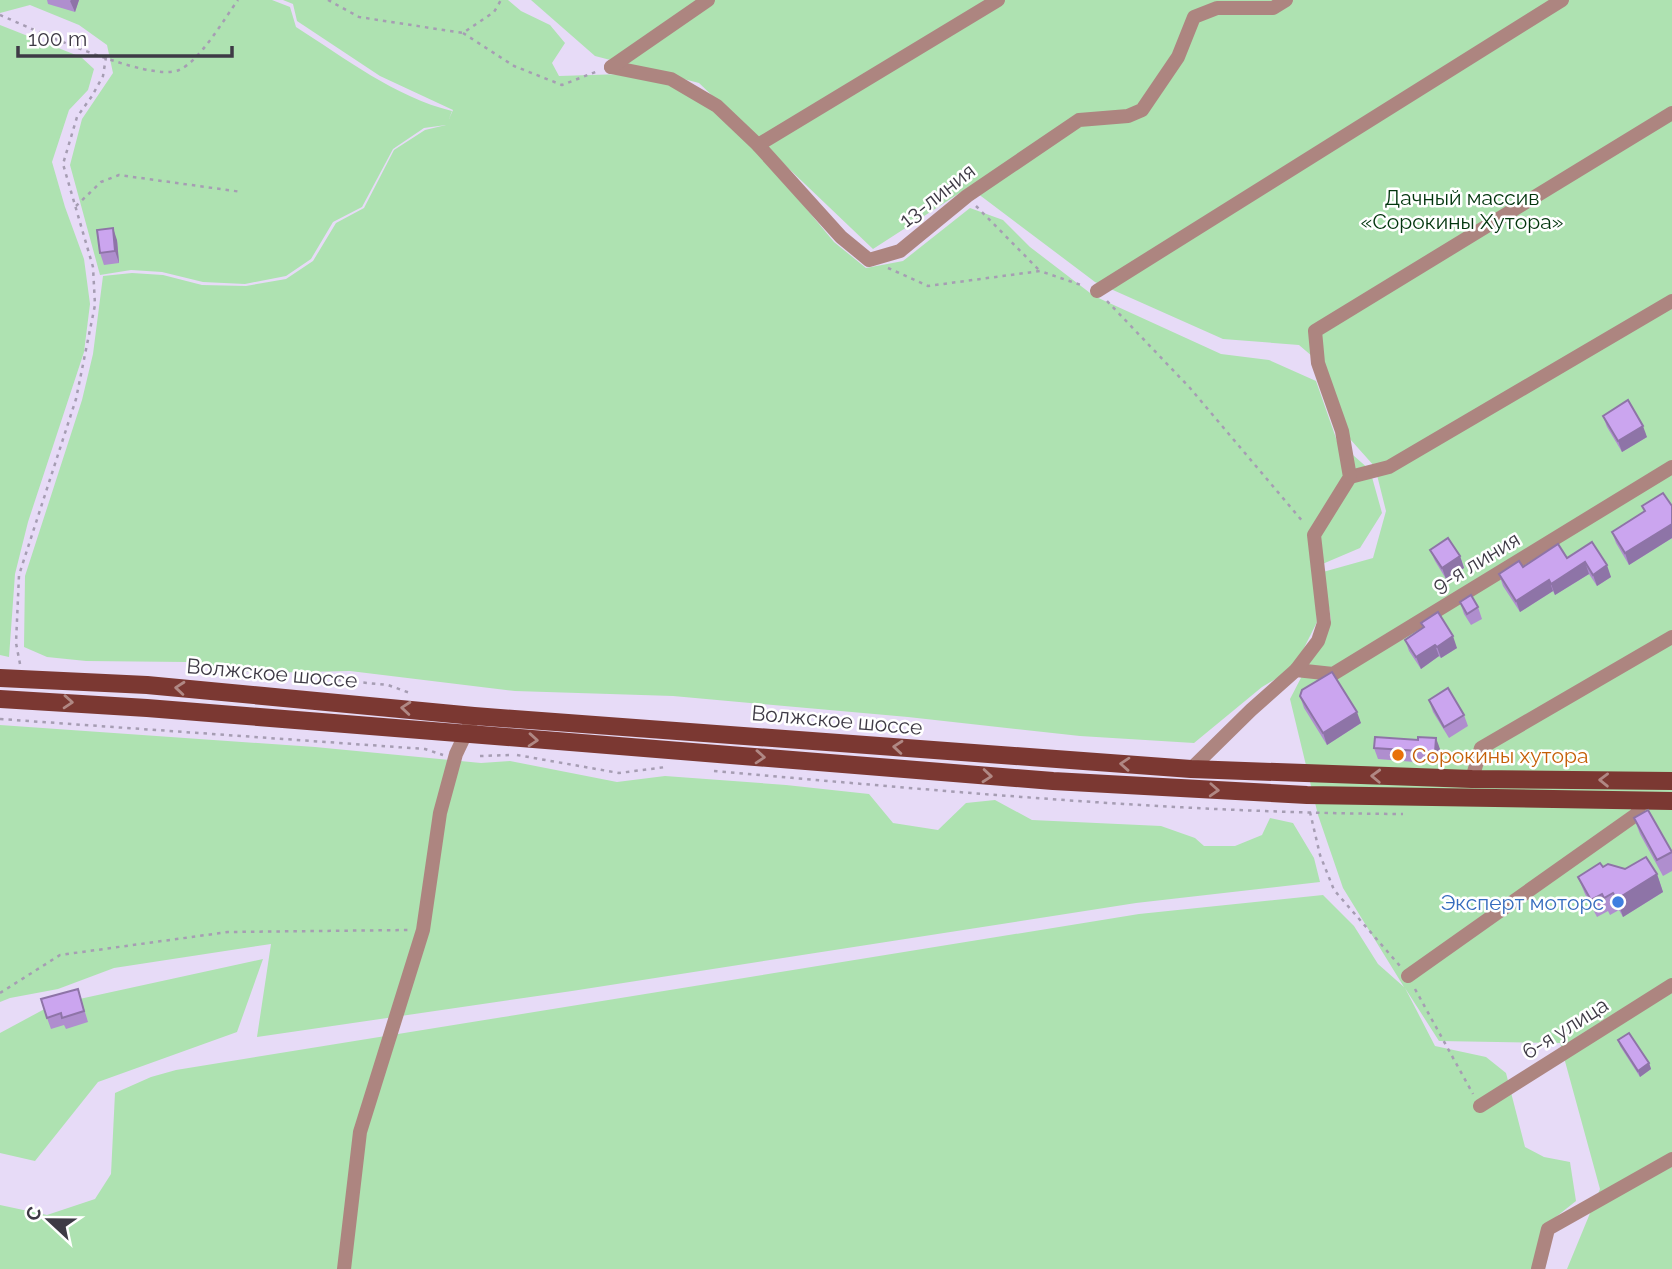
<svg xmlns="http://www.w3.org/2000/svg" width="1672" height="1269" font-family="Raleway,sans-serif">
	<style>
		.green { fill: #aee2b1 }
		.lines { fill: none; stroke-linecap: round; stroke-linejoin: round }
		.path { stroke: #a69db3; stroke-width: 2.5; stroke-dasharray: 3.5 5; stroke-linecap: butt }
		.minor { stroke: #ad8580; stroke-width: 14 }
		.major { stroke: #7b3832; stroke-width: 18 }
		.wall { fill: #af8ece }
		.shaded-wall { fill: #8e74a7 }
		.building { fill: #cba5ef; stroke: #8e74a7; stroke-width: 2 }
		.oneway { stroke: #b08884 }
		.food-dot { fill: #e8710a; stroke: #fff; stroke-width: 2.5 }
		.shop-dot { fill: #3f7fe0; stroke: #fff; stroke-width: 2.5 }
		.labels { text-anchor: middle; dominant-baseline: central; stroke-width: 5; stroke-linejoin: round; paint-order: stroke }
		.street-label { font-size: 21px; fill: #3e3a45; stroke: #fff }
		.park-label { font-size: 21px; fill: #02350d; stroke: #fff }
		.food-label { font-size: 21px; fill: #c56008; stroke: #fff; text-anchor: start }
		.shop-label { font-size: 21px; fill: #366cbe; stroke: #fff; text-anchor: end }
	</style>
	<rect width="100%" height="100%" fill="#e7dbf7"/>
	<g class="green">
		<path d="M0,0H272L290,7L296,27C345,58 395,97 452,111L449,119L453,110L380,76L297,21L293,4L283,0H508L521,11L550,25L565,43L552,63L559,76L623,74L666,82L713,108L756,148L834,242L866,268L903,261L970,208L1003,220L1030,247L1094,296L1221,354L1269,360L1316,381L1337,441L1370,470L1382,513L1360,548L1313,568L1317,622L1300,656L1284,674L1262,687L1194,743L1080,736L908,717L673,696L515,691L350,671L257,673L186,662L86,661L47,657L24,647L25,576L82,400L93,354L103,276L132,273L163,275L202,285L246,286L286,279L313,261L336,223L364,208L394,150L425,130L446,125L424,128L393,149L362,207L333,222L311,259L286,276L245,284L203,282L162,272L131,270L100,275L70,165L82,119L113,73L107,45L79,25L30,5L0,13Z"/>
		<polygon points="531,0 1672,0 1672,1269 1567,1269 1600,1189 1560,1043 1439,1041 1405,988 1435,1046 1486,1057 1506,1073 1525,1147 1544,1157 1570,1162 1576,1201 1547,1224 1533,1269 0,1269 0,1205 47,1215 95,1199 111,1174 115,1093 151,1077 176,1070 1139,914 1323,895 1354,926 1378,964 1404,987 1343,888 1318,815 1290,699 1331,620 1323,572 1373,558 1386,511 1375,467 1350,439 1326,368 1299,345 1223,339 1095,282 969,187 873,249 699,83 595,56"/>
		<polygon points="0,25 81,57 94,69 88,90 69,110 52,162 65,207 84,259 90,304 84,352 28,522 15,574 9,657 0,655"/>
		<polygon points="0,725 315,747 481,763 510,761 617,782 665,776 786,785 869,794 893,823 938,830 966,803 995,800 1032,820 1161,826 1195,838 1204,846 1235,846 1262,835 1270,818 1293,823 1314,858 1320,882 1136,903 572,991 257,1037 271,944 114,968 58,989 10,998 0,1002"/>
		<polygon points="263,959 237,1032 98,1082 35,1161 0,1153 0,1033 52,1005"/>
	</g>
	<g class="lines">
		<g class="path">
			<polyline points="328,0 359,17 463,33 494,12 501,0"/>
			<path d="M0,15C33,29 148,83 179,70C200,61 224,19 238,0"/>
			<polyline points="463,33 514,66 562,85 598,71"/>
			<polyline points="76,206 101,182 119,175 242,192"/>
			<polyline points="976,206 1040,271"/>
			<polyline points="888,268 928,286 1040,271 1084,286"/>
			<polyline points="1107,301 1190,388 1304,523"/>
			<polyline points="20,664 16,643 19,575 76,399 95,305 93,267 63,164 77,117 92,96 103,76 106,57"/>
			<polyline points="338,680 388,685 410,693"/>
			<polyline points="0,719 425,749 443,755"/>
			<polyline points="517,755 619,773 666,767"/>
			<polyline points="480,756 511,755"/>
			<path d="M714,771C944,791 1173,813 1403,814"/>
			<polyline points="1310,812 1320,855 1334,890 1400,966"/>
			<polyline points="1415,989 1473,1094"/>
			<polyline points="0,993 60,955 228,932 409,930"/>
		</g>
		<g class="minor">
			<polyline points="611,67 671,79 717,106 758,145 841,237 869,260 900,251 967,196 1079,120 1128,116 1142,110 1178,57 1194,17 1217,8 1273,8 1286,0"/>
			<polyline points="611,67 708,0"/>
			<polyline points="758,145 998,0"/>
			<polyline points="1097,291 1562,0"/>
			<polyline points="1350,477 1389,467 1672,301"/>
			<polyline points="1296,670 1333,674 1672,467"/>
			<polyline points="1191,769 1251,710 1296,670 1318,641 1324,623 1314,535 1350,477 1342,431 1318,363 1315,331 1672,113"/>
			<polyline points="1472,779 1481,748 1672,637"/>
			<polyline points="1408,976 1637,814 1641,800"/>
			<polyline points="1480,1106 1672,985"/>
			<polyline points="344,1269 360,1132 423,930 440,813 456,754 474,716"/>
			<polyline points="1538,1269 1548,1229 1672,1159"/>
		</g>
		<g class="major">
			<polyline points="0,678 147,685 474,716 1191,769 1472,779 1672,781"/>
			<polyline points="0,699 147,708 1053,781 1307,795 1672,801"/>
		</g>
	</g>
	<g class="wall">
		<polygon points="47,0 79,0 75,12 48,4"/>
		<polygon points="117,240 119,263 104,265 100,253"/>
		<polygon points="1603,416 1647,437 1622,452 1607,427"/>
		<polygon points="1642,506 1672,506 1672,538 1629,565 1616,543 1612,532 1644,511"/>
		<polygon points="1592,542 1611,577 1597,586 1589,574 1555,595 1553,591 1520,612 1503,586 1499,574 1523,567 1567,558"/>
		<polygon points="1430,550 1460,556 1464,568 1446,579 1435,561"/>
		<polygon points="1460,602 1478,607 1482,619 1471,625 1464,614"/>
		<polygon points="1421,623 1457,648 1441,658 1439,656 1421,669 1409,651 1405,640 1423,627"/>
		<polygon points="1300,696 1361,723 1327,745 1304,708"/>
		<polygon points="1429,700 1464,715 1468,726 1449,738 1433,712"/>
		<polygon points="1418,740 1440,749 1439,764 1378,759 1374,748"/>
		<polygon points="1634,818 1672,852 1672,871 1663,876 1640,834"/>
		<polygon points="1603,867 1657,874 1663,892 1623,917 1619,910 1610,915 1608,911 1597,917 1585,894 1578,877"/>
		<polygon points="78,989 88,1022 66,1029 64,1025 51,1029 47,1018"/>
		<polygon points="1618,1040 1649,1063 1651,1069 1640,1077 1620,1046"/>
	</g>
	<g class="shaded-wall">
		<polygon points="71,0 79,0 75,12 70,1"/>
		<polygon points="113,228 117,240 119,263 115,251"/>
		<polygon points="1643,426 1647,437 1622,452 1618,441"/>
		<polygon points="1672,524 1672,538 1629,565 1625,553"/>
		<polygon points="1460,556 1464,568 1446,579 1442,568"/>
		<polygon points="1585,562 1589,574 1555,595 1551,584"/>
		<polygon points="1607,565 1611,577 1597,586 1593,575"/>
		<polygon points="1549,580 1553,591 1520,612 1516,601"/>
		<polygon points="1453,636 1457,648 1441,658 1437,647"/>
		<polygon points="1435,645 1439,656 1421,669 1416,657"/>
		<polygon points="1357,712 1361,723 1327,745 1323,733"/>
		<polygon points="1436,738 1440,749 1439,764 1435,752"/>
		<polygon points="1657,874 1663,892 1623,917 1617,899"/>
		<polygon points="1649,1063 1651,1069 1640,1077 1638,1071"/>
	</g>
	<g class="building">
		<polygon points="113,228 115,251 100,253 97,230"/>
		<polygon points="1628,400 1643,426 1618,441 1603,416"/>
		<polygon points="1663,493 1672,506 1672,524 1625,553 1612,532 1645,511 1642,506"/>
		<polygon points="1448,538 1460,556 1442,568 1430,550"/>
		<polygon points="1592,542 1607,565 1593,575 1585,562 1551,584 1549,580 1516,601 1499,574 1519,561 1523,567 1558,544 1567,558"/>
		<polygon points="1471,595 1478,607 1467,614 1460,602"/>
		<polygon points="1438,612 1453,636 1437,647 1435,645 1416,657 1405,640 1424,627 1421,623"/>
		<polygon points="1332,672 1357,712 1323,733 1300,696 1302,690"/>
		<polygon points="1448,688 1464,715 1444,727 1429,700"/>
		<polygon points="1375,737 1418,740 1418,737 1436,738 1435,752 1374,748"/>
		<polygon points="1648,810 1672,852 1657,860 1634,818"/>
		<polygon points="1646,857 1657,874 1617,899 1613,893 1604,898 1602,894 1591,900 1578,877 1600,863 1603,867 1608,864 1625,869"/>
		<polygon points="78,989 84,1011 62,1018 61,1013 47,1018 41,999"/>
		<polygon points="1629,1033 1649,1063 1638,1071 1618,1040"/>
	</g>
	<defs><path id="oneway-chevron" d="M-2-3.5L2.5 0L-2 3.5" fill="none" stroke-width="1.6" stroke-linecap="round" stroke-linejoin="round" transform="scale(1.75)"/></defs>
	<g class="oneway">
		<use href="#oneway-chevron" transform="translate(180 688) rotate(-175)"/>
		<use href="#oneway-chevron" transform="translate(68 702) rotate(4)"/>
		<use href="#oneway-chevron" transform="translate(406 708) rotate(-175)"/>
		<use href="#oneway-chevron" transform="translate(533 740) rotate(4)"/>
		<use href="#oneway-chevron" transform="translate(898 747) rotate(-175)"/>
		<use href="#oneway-chevron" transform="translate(760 757) rotate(4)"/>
		<use href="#oneway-chevron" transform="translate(1125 764) rotate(-176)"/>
		<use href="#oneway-chevron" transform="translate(987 776) rotate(5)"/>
		<use href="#oneway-chevron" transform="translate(1376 776) rotate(-178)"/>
		<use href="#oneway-chevron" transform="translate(1604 780) rotate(-179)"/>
		<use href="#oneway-chevron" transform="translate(1214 790) rotate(3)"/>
	</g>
	<circle class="food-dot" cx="1398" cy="755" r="7"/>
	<circle class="shop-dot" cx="1618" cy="902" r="7"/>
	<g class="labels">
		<g class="street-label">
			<text transform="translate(937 195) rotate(-38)">13-линия</text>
			<text transform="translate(1476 562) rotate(-31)">9-я линия</text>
			<text transform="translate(272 673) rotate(5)">Волжское шоссе</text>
			<text transform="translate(837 720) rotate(5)">Волжское шоссе</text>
			<text transform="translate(1565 1028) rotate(-32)">6-я улица</text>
		</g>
		<g class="park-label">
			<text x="1462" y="197">Дачный массив<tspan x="1462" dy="24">«Сорокины Хутора»</tspan></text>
		</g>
		<g class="food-label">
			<text x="1412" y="755">Сорокины хутора</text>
		</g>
		<g class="shop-label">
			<text x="1604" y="902">Эксперт моторс</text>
		</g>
	</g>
	<g transform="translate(49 1220) rotate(292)" stroke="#ffffff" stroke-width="5" paint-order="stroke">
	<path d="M0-5L12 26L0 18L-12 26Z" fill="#3e3a45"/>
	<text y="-10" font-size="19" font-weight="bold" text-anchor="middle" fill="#3e3a45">С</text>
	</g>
	<path d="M18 46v10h214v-10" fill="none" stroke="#3e3a45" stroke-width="3.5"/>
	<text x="28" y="46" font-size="21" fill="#3e3a45" stroke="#ffffff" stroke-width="5" paint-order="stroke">100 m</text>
</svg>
